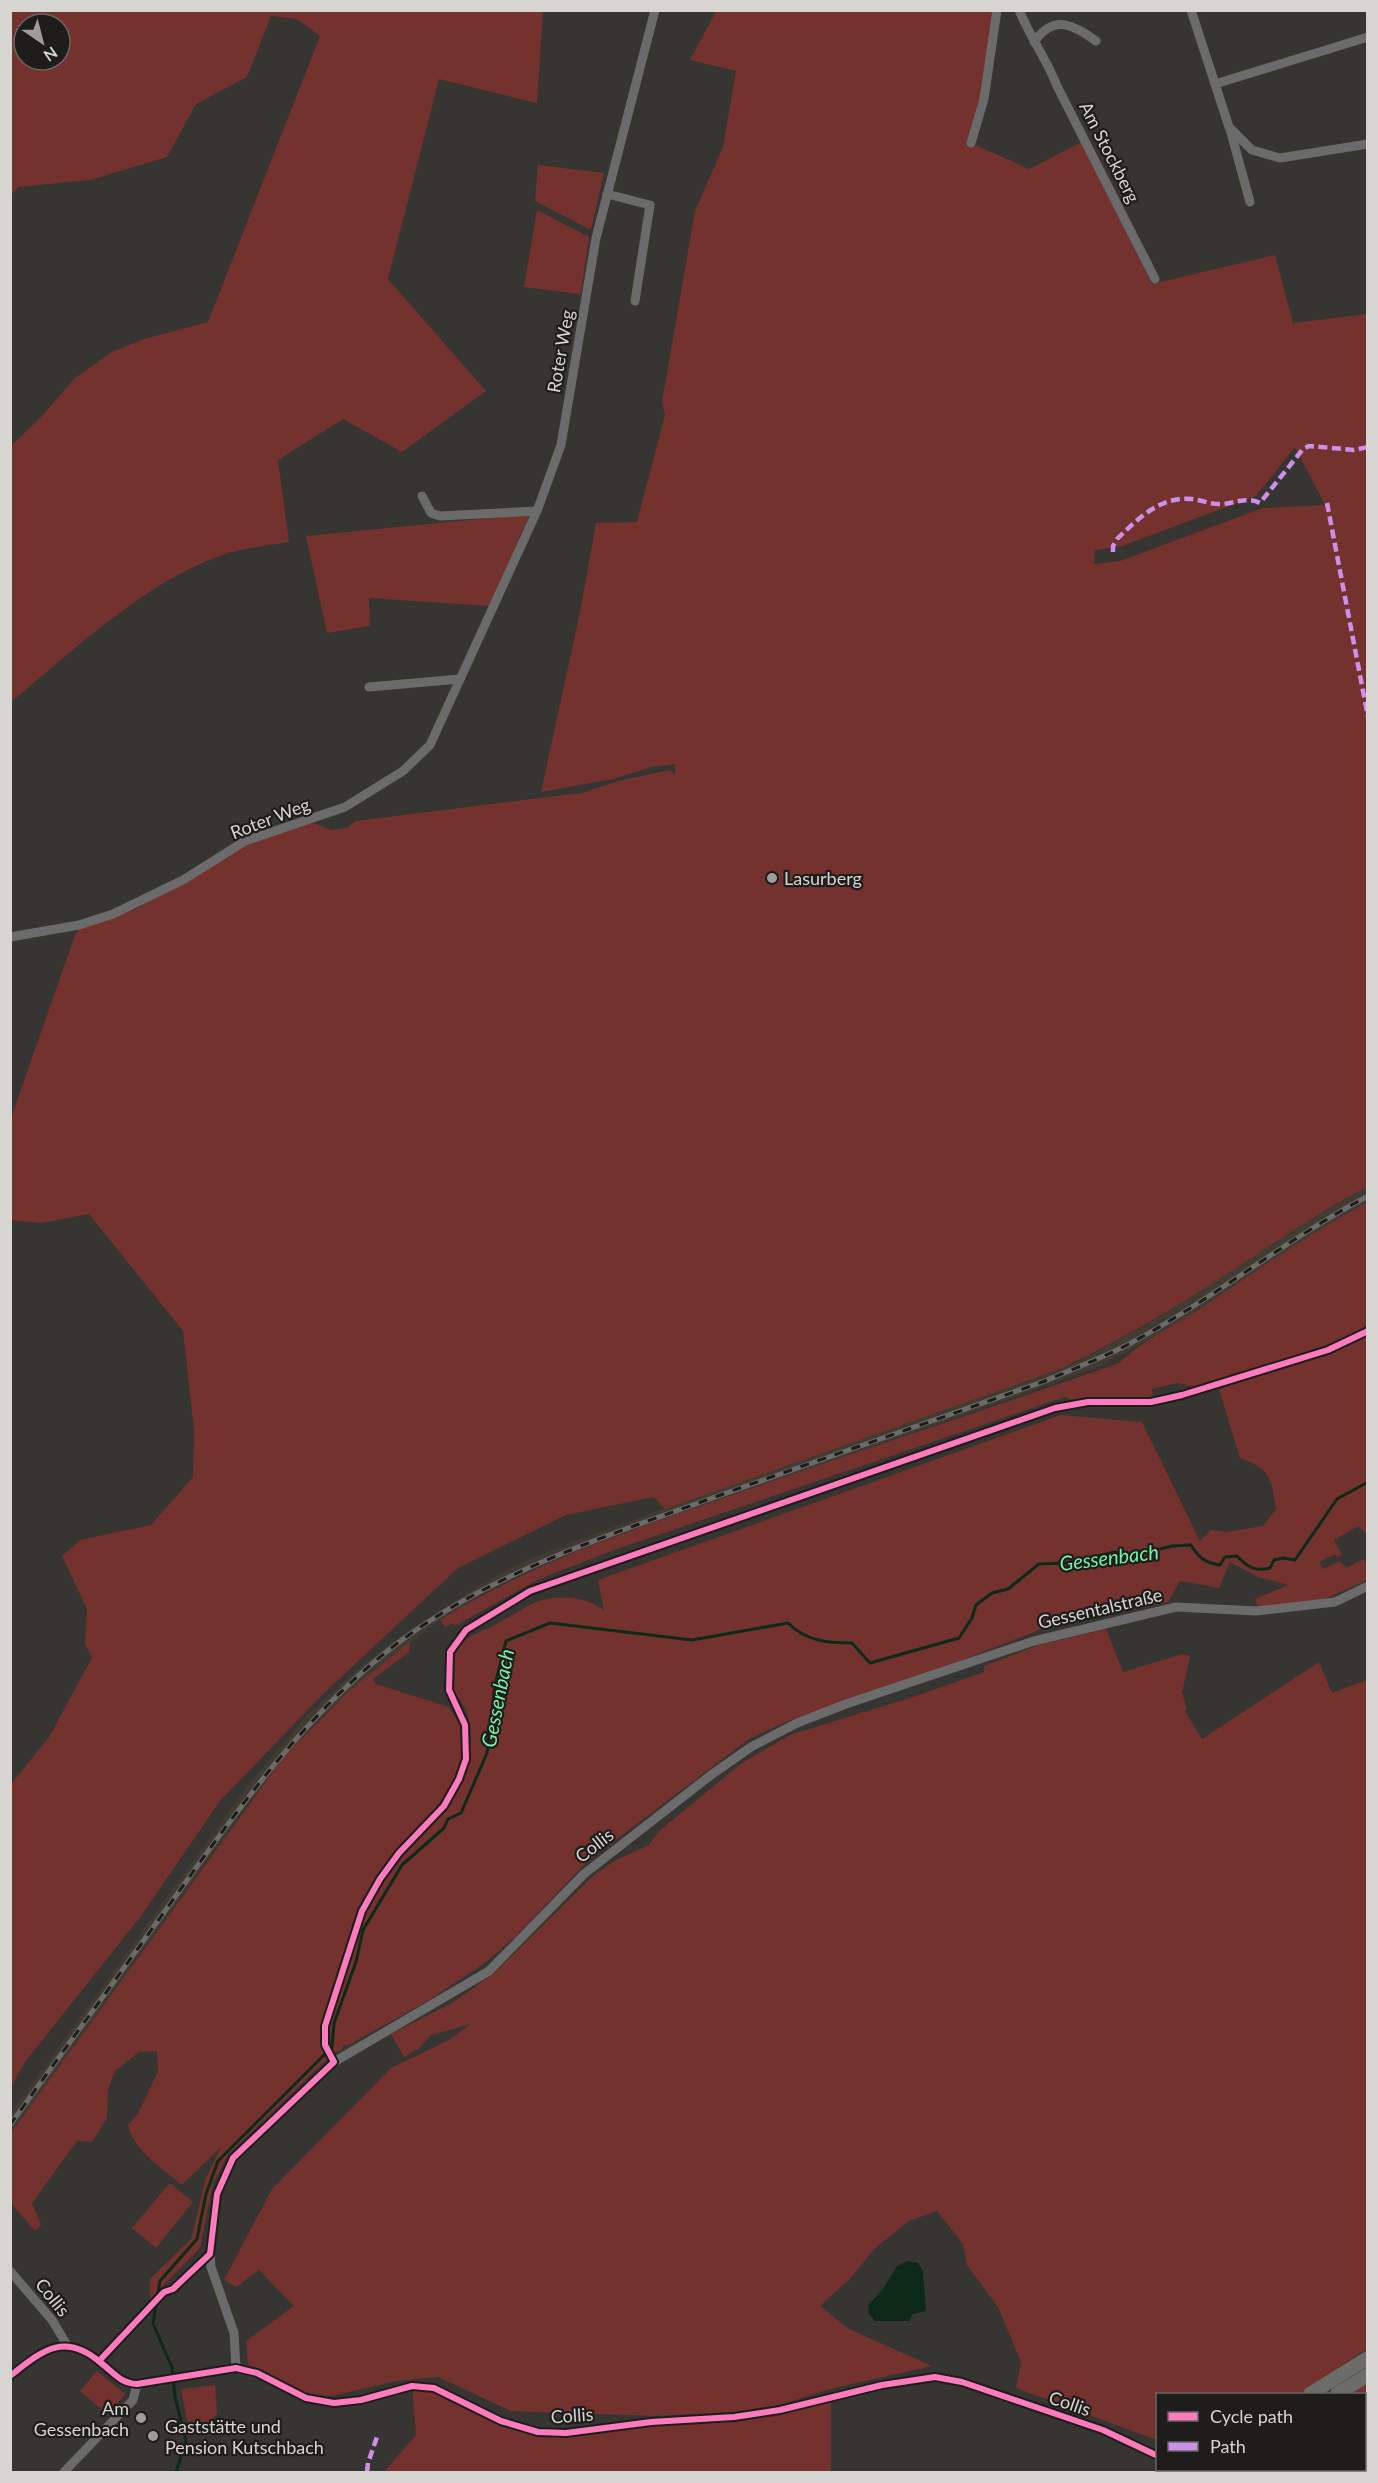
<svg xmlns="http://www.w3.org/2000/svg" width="1378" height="2483" font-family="Lato,sans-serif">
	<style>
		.built { fill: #403c32 }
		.green { fill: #73322e; fill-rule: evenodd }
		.water { fill: #0d2a19 }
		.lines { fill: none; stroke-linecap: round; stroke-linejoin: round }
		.stream { stroke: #0d2a19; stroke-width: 3 }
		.street { stroke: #6c6b6b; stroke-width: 9 }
		.primary { stroke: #6c6c69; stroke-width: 14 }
		.rail-casing { stroke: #6c6b69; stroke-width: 5 }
		.rail { stroke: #1e1d1b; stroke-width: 3; stroke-dasharray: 9; stroke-linecap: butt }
		.quiet { stroke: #ce8fe9; stroke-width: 4.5; stroke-dasharray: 9 4.5; stroke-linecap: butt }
		.cycleway-casing { stroke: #1e1d1b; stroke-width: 10 }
		.cycleway { stroke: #fd7abc; stroke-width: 6 }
		.poi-dot { fill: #9e9d9a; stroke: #1e1d1b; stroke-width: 2 }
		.labels { text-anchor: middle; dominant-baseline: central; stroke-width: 4.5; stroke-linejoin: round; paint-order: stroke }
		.street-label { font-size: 18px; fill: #d6d5d2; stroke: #1e1d1b }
		.poi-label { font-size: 18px; fill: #d6d5d2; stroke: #1e1d1b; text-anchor: start }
		.water-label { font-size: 20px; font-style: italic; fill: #73f5a9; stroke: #1e1d1b }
	</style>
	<rect width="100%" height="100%" fill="#363532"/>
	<polygon class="built" points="1367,1187 1367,1203 1320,1229 1183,1320 1101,1366 978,1410 623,1533 535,1567 471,1600 440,1620 349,1691 314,1725 253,1797 11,2133 11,2113 245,1789 305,1717 324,1699 365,1663 408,1631 487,1581 529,1559 591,1535 1060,1369 1098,1351 1164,1314 1297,1227"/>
	<g class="green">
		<path d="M11,10L543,11L537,103L439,79L388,279L486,391L402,452L343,419L278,460L289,542C269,546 246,547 226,554C149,578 73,651 11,702V446L41,417L75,378L112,352L144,339L208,322L320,36L297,19L271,16L247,77L196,104L167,157L90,180L18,187L11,195ZM24,24H60V60H24Z"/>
		<path d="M716,11H995L984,99L971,143L1029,169L1082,142L1152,284L1275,255L1293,323L1367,314V1187C1309,1217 1256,1256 1200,1291C1155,1320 1108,1346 1060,1369L665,1509L654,1497L566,1515L458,1568L322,1695L220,1801L141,1916L25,2062L11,2087V1784L49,1737L92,1658L85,1644L87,1609L62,1556L80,1540L151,1525L193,1477L194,1430L183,1331L89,1214L41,1223L11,1220V1118L75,935L80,928L138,908L247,844L298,825L314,823L331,830L347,828L356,821L581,793L622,780L670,770L675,775V764L652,767L613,779L541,792L580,612L596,523L637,522L665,415L662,402L695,211L723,147L736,71L690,60ZM1295,447L1325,505L1263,508L1120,561L1094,564L1095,550L1122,546L1256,496Z"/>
		<polygon points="538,165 604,173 591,230 535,201"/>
		<polygon points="537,210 589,237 581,294 524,287"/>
		<polygon points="530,514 489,606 369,598 370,626 327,633 306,536"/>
		<path d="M1367,1203V1329L1328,1348L1200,1388L1177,1383L1152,1389L1154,1400H1072L1065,1397L614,1550L537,1580L455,1626L453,1623L445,1627L440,1620C529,1564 628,1531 727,1497C857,1451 989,1409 1119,1363C1143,1340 1175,1325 1203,1307C1257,1271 1310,1232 1367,1203Z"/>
		<path d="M1367,1336V1534L1358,1526L1334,1540L1342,1555L1337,1557L1335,1554L1319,1562L1323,1569L1340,1561L1346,1568L1364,1559L1367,1566V1580L1320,1601L1258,1607L1255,1599L1289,1585L1258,1577L1230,1562L1219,1588L1180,1581L1168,1602L1044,1628L934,1671L788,1721L749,1739L588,1861L515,1937L486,1962L431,1999L347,2046L344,2044L341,2051L334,2052C331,2043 329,2035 330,2025C331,2011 337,1996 342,1982C353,1944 363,1906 387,1873C407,1845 438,1825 456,1795C470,1769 477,1736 465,1708C462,1701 455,1696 453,1689C450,1680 454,1651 460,1645C470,1634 483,1631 495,1625C505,1619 516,1613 526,1607C549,1594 582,1594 604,1610L598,1580L1061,1415L1142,1422L1200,1541L1211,1530L1226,1532L1263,1526L1276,1509C1271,1479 1271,1469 1240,1458L1219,1389L1317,1358Z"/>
		<polygon points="1106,1629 1123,1672 1182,1654 1190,1656 1182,1693 1187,1709 1185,1711 1202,1739 1319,1662 1332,1693 1367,1680 1367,2349 1299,2394 1158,2394 1157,2440 1016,2388 1021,2362 998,2307 967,2265 963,2244 937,2211 909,2221 874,2249 851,2278 820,2306 849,2329 932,2366 830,2389 779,2405 732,2412 655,2416 511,2411 438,2377 396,2381 332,2396 307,2394 248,2365 246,2341 294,2306 259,2270 236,2287 224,2280 272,2189 391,2068 449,2040 471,2024 431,2035 418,2049 404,2057 391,2034 452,2003 493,1974 592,1877 614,1861 649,1845 659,1831 742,1763 790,1735 919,1695 984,1672 984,1666 1039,1645"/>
		<path d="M410,1642L409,1652L373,1679L376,1684L449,1707C453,1715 460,1723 462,1731C475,1789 408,1834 378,1875C358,1904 350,1939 339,1972C333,1988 326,2004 323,2020C320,2032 319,2048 327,2059L228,2155L213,2183L200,2248L150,2299V2279L191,2239L206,2178L221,2147L182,2185C162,2168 134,2151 128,2125L138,2114L158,2071L157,2051L139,2052L115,2071L108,2090L107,2118L92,2142L77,2141L32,2203L41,2225L35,2231L11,2203V2133L283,1758L349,1691Z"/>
		<polygon points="170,2183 193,2202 156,2248 132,2228"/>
		<polygon points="97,2371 125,2394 108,2415 80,2391"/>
		<polygon points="1367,2383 1367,2472 1250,2472 1252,2470 1364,2470 1364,2394 1350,2394"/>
		<polygon points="215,2385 217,2413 207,2427 189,2430 181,2389"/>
		<polygon points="412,2386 438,2390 538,2432 734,2417 831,2396 831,2472 384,2472 416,2435"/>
	</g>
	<polygon class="water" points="908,2261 918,2263 923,2271 926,2311 913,2314 909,2321 875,2321 869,2314 868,2305 883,2289 897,2266"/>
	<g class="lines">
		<path class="stream" d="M176,2472L186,2441L175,2397L172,2367L153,2324L160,2281L197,2239L206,2194L218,2161L332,2047L334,2023L356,1962L363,1930L402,1865L444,1828L448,1819L461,1813L487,1753L495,1685L506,1641L550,1623L692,1640L788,1623C806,1641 827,1643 852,1643L870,1663L959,1638L972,1618L976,1605L992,1593L1008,1589L1039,1564L1066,1563L1115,1552L1124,1558L1172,1546L1191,1545C1198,1557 1205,1563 1220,1565L1225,1557L1237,1556C1247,1567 1256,1572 1270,1568L1274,1560L1283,1558L1295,1560L1337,1499L1368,1482"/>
		<g class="street">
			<path d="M1019,10C1030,37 1047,60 1057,86L1155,279"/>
			<polyline points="1191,10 1229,127 1252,150 1280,158 1368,144"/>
			<path d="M1034,42C1054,14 1072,24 1096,41"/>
			<polyline points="1215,84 1368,37"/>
			<polyline points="1230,129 1250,202"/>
			<polyline points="971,143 984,99 997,10"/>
			<polyline points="607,194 650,205 635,301"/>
			<polyline points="422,496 431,513 440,516 537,511"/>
			<polyline points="369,687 460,679"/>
			<polyline points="10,937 79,925 113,914 183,880 245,841 345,807 403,771 430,745 537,511 561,445 596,238 655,10"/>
			<polyline points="10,2271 52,2320 67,2345"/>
			<polyline points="236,2368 234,2333 211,2267 210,2254 217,2194 233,2158 334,2062 489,1971 584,1874 711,1775 751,1747 797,1723 846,1704 1034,1641 1176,1607 1256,1611 1335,1602 1368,1586"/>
			<path d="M10,2376C42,2351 64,2331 101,2363C114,2373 120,2383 137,2384L236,2368L257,2373L306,2398L334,2403L361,2400L412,2386L434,2388L501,2421L538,2432L566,2433L651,2422L734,2417L780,2410L882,2385L935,2377L962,2382L1103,2430L1158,2456"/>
			<polyline points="1184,2470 1189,2472"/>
			<polyline points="64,2472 133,2400 137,2384"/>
		</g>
		<g class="primary">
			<polyline points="1310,2394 1368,2358"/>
			<polyline points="1337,2394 1368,2375"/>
			<polyline points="1217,2472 1219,2470"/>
			<polyline points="1237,2472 1240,2470"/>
		</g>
		<g class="rail-casing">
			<path id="rail" d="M10,2125C63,2051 117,1978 170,1904C236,1812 300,1720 390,1649C483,1577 592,1541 701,1502C815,1461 931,1422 1045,1381C1073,1369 1102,1358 1129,1344C1212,1300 1285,1240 1368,1196"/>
		</g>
		<use href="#rail" class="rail"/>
		<g class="quiet">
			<polyline points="1327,503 1368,717"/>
			<path d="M1113,552V546L1117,539C1139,518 1160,496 1192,499C1201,500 1210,504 1219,504C1235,504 1245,496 1260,503L1303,449L1309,446L1354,450L1368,447"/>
			<polyline points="367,2472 368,2463 377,2437"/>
		</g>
		<g class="cycleway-casing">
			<g id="cycleway">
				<polyline points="99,2361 164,2292 173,2289 210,2254 217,2194 233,2158 334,2062 325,2045 325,2026 362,1911 380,1879 399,1853 444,1806 459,1779 466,1759 465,1725 449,1690 450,1652 466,1630 530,1591 1055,1408 1088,1402 1151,1402 1182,1395 1328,1350 1368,1331"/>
				<path d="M10,2376C42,2351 64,2331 101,2363C114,2373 120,2383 137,2384L236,2368L257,2373L306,2398L334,2403L361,2400L412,2386L434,2388L501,2421L538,2432L566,2433L651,2422L734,2417L780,2410L882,2385L935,2377L962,2382L1103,2430L1158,2456"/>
			</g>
		</g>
		<use href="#cycleway" class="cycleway"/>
	</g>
	<g class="poi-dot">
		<circle cx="772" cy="878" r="6"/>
		<circle cx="141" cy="2418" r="6"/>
		<circle cx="153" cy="2436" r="6"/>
	</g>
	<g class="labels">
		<g class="street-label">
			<text transform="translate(1110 152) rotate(63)">Am Stockberg</text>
			<text transform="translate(560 351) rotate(-80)">Roter Weg</text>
			<text transform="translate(270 818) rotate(-21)">Roter Weg</text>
			<text transform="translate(1100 1608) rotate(-13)">Gessentalstraße</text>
			<text transform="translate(594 1845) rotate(-38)">Collis</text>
			<text transform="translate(53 2297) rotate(51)">Collis</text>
			<text transform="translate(1070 2403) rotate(19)">Collis</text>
			<text transform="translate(572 2415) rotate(-4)">Collis</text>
		</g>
		<g class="poi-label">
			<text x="784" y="878">Lasurberg</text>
			<text x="129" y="2408" text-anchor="end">Am<tspan x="129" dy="21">Gessenbach</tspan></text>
			<text x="165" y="2426">Gaststätte und<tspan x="165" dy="21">Pension Kutschbach</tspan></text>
		</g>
		<g class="water-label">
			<text transform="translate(1109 1557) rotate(-7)">Gessenbach</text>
			<text transform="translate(497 1698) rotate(-79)">Gessenbach</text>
		</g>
	</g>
	<rect width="1378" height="2483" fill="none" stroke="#d6d5d2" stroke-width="24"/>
	<rect x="1156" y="2393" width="210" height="78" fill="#1e1d1b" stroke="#686764" stroke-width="1.5"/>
	<rect x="1168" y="2412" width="30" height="9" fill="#fd7abc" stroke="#686764" stroke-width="1.5"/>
	<text x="1210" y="2423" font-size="18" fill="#d6d5d2">Cycle path</text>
	<rect x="1168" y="2442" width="30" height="9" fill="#ce8fe9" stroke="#686764" stroke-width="1.5"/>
	<text x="1210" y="2453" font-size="18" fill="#d6d5d2">Path</text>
	<g transform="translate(42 42) rotate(145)"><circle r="28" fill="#1e1d1b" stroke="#686764" stroke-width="1.5"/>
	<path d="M0-4.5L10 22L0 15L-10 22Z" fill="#9e9d9a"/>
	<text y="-9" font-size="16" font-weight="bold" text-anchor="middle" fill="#d6d5d2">N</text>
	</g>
</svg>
